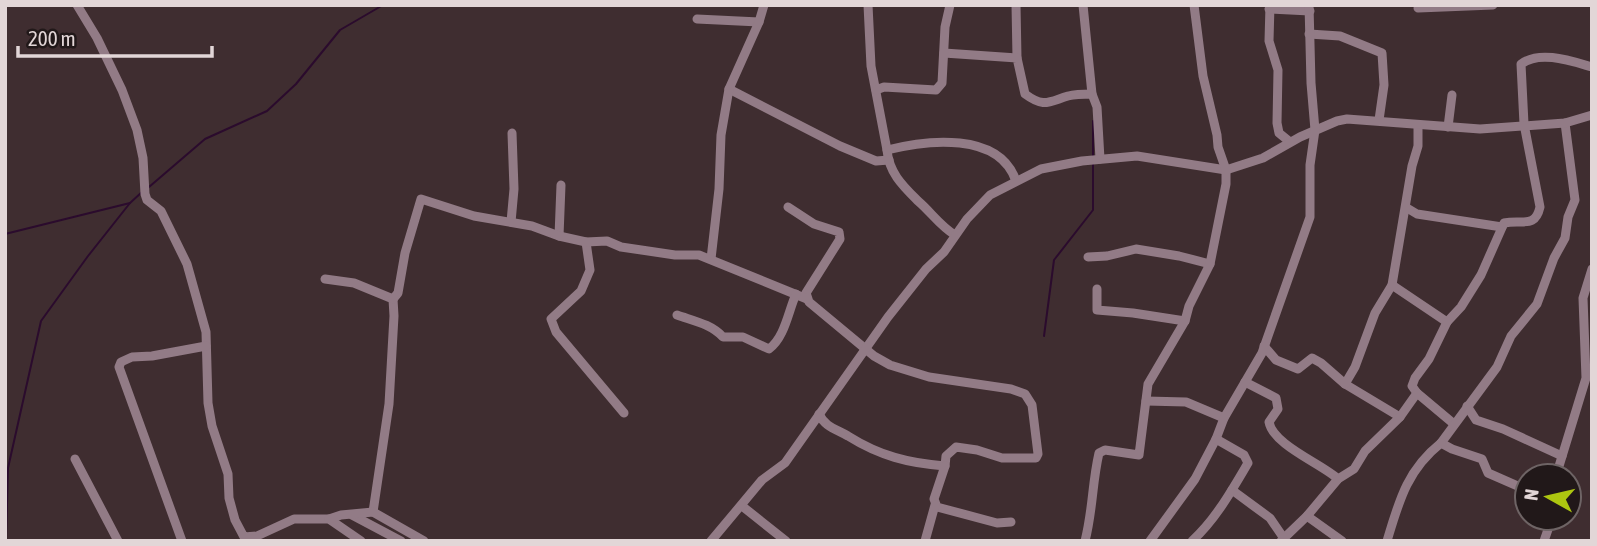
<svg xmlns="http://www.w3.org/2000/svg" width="1597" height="546" font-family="'Asap Condensed',sans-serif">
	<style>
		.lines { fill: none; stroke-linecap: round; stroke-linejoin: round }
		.stream { stroke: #2b0b2d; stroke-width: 2 }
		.minor { stroke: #927b86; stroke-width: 9 }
	</style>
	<rect width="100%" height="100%" fill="#3f2d30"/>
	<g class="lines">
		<g class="stream">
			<polyline points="1093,157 1093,121"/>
			<polyline points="149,187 205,139 267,111 296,84 340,30 383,5"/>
			<polyline points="5,234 130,203"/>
			<polyline points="1044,336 1054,260 1093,210 1093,163"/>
			<polyline points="6,541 8,468 41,321 88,256 130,203 142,192"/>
		</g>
		<g class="minor">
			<polyline points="77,5 97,38 122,90 137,130 143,158 145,194 147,200 161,211 187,264 206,332 208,403 212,426 228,474 229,498 235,520 244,537 257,536 294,519 329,519 361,541"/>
			<polyline points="868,5 871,66 887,150"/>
			<polyline points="1016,5 1017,58"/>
			<polyline points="1083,5 1092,94"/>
			<polyline points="1270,5 1269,41 1278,70 1277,123 1279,133 1290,142"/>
			<polyline points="1418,8 1493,5"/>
			<polyline points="1269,9 1310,11"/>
			<polyline points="697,19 759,22"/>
			<polyline points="1309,34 1340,36 1382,53 1384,85 1379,120"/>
			<path d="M944,53L1017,58L1025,94C1044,108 1048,102 1068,96C1076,94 1084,94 1092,94L1097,107L1100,159"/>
			<polyline points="729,89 840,146 876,161 889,160"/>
			<polyline points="876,90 884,87 936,90 942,83 945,27 950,5"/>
			<polyline points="1448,127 1452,95"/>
			<path d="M788,207L814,224L839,232L840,239L806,293L809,302L874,356L890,365L929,377L1011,389L1025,394L1032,405L1038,454L1036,458H1002L977,450L956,447L946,456L945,466C908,463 880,456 848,436C836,429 825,427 819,414"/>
			<polyline points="1407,208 1417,214 1502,227"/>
			<polyline points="511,222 514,189 512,133"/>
			<path d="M955,235C940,226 931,212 918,201C903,186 889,173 887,150C926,140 999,131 1016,181"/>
			<polyline points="559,236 561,185"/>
			<polyline points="586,242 590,270 581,291 551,319 556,332 624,413"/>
			<polyline points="1088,257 1107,256 1136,249 1179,256 1210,264"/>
			<polyline points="711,259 719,189 721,135 729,89 759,22 764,5"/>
			<polyline points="325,279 354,283 393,299 394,316 389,404 373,512"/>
			<polyline points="1392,285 1447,322"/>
			<polyline points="1097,289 1097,310 1133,313 1185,321"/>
			<polyline points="393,299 398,293 405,253 421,199 474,216 532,226 559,236 586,242 607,241 621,247 675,255 699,255 807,299"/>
			<path d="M677,315C694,321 711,324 723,337H743L769,349C785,337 788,312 796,294"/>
			<polyline points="1264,346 1276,360 1298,369 1312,358 1321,363 1345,384 1400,417"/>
			<path d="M1245,382L1276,398L1278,409L1269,422C1273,445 1322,464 1338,479"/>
			<polyline points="1345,384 1355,367 1375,313 1392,285 1412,166 1418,146 1418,125"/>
			<polyline points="1146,401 1186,402 1224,418"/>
			<polyline points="1467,406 1476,420 1503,429 1562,456"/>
			<path d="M1454,424L1417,393L1412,386L1415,378L1429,359L1447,322L1461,307L1481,275L1504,223C1522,219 1535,229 1540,207L1524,124L1521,64C1540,50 1571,61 1592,67"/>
			<polyline points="75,459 118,541"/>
			<polyline points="945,466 934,499 937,507 997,523 1011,522"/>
			<polyline points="1556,476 1586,378 1583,298 1592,269"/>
			<polyline points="1232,490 1270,518 1283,537"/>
			<polyline points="1527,490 1488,473 1482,459 1452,449 1441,443 1497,367 1511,336 1537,304 1554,258 1565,238 1568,217 1575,200 1565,123"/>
			<polyline points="742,506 786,541"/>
			<polyline points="352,515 401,541"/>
			<polyline points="1307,516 1342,541"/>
			<polyline points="329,519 341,515 373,512 424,541"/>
			<polyline points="182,541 119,367 121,362 132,357 152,356 206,346"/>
			<polyline points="711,541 762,480 785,463 888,317 926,269 944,252 967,219 990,195 1041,169 1082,161 1137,156 1226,170 1263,158 1300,137 1337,121 1347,119 1480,129 1565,123 1592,115"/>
			<polyline points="925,541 935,505"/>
			<path d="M1085,541C1093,510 1092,483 1099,453L1105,450L1139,455L1148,384L1185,321L1189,306L1210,264L1226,184V170L1218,147L1217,135L1203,76L1194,5"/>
			<polyline points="1150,541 1195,479 1216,439 1224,418 1262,353 1310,217 1310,165 1315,130 1311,83 1309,5"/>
			<path d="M1192,541C1216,519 1232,490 1248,463L1244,455L1216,439"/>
			<polyline points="1281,541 1307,516 1338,479 1354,469 1365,451 1400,417 1417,393"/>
			<path d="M1387,541C1399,501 1407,470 1441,443"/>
			<polyline points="1544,541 1552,518"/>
		</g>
	</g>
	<rect width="1597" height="546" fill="none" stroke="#e2d6d7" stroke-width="14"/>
	<g transform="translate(1548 497) rotate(278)"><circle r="33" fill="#211819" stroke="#6e6465" stroke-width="2"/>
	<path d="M0-5L12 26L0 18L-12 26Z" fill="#adc610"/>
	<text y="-10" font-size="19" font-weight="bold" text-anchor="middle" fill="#e2d6d7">N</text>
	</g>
	<path d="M18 46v10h194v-10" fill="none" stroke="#e2d6d7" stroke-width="3.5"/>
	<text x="28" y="46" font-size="21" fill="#e2d6d7" stroke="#211819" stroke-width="5" paint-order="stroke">200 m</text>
</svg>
